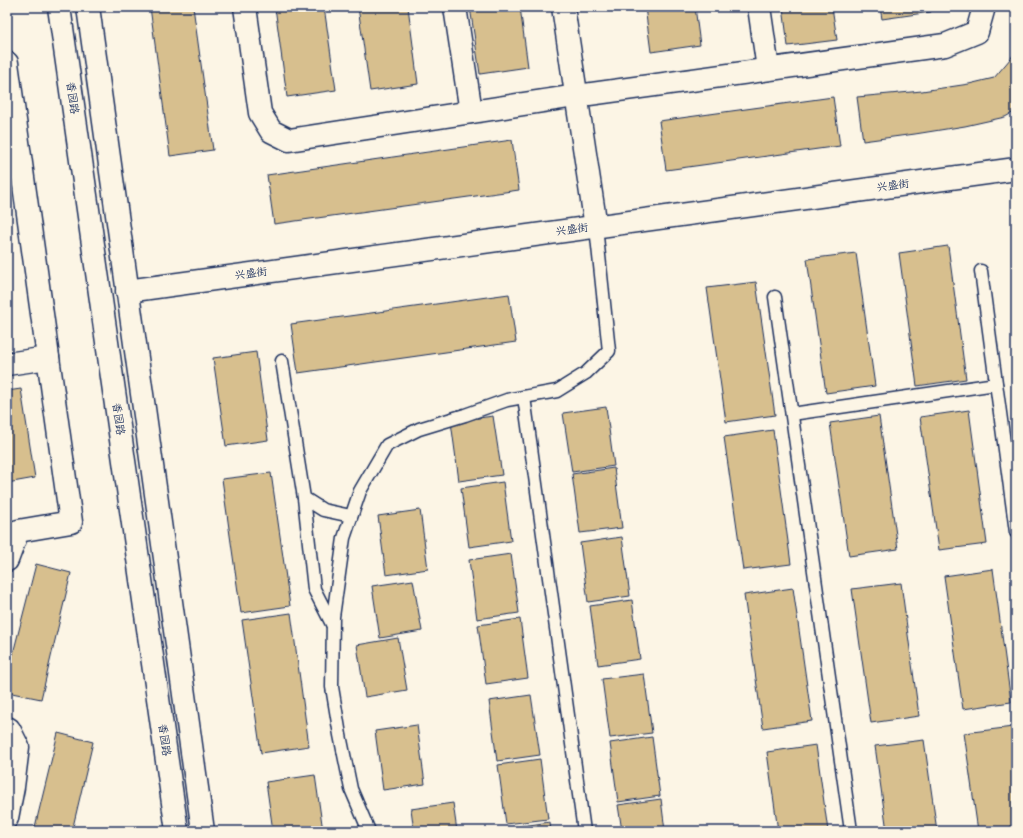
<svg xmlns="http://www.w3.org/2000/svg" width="1023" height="838" font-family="Kalam,'LXGW WenKai TC',sans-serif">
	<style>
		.building { fill: #d7bf8e; stroke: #1b2f5e }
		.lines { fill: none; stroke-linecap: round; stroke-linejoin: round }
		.service-casing { stroke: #1b2f5e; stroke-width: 15 }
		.minor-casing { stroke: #1b2f5e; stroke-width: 25 }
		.tertiary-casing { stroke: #1b2f5e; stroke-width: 25 }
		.service { stroke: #fcf5e5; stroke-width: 12 }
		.minor { stroke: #fcf5e5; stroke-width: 22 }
		.tertiary { stroke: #fcf5e5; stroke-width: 22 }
		.labels { text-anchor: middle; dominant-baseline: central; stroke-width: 3; stroke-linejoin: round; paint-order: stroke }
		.street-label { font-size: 11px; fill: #1b2f5e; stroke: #fcf5e5 }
	</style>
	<rect width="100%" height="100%" fill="#fcf5e5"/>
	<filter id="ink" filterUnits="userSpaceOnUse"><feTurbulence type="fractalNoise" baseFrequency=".025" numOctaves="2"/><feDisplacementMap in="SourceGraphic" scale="8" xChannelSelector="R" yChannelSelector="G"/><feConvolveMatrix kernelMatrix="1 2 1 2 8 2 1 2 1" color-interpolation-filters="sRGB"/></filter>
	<g filter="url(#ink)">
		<g class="building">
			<polygon points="150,7 193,7 213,150 170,156"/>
			<polygon points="275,7 324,7 336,90 287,97"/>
			<polygon points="358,7 408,7 418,84 370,91"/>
			<polygon points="470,7 520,7 528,67 480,74"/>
			<polygon points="645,7 695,7 700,45 651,52"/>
			<polygon points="783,7 832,7 837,40 788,46"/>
			<polygon points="880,7 930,7 931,12 882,19"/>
			<polygon points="1016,52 1016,111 1005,117 965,126 915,134 863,141 857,97 922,91 969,84 994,78"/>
			<polygon points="833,97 840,146 666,170 659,121"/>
			<polygon points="512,140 519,190 274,224 267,175"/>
			<polygon points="948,246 966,379 917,386 899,253"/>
			<polygon points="856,253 875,386 826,393 807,259"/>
			<polygon points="756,282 775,415 726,422 707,288"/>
			<polygon points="509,294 516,342 298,373 291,324"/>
			<polygon points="256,352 268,440 226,446 213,358"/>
			<polygon points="21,389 35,478 7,483 7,391"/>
			<polygon points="606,407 614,466 572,472 563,413"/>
			<polygon points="969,410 987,544 939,550 920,417"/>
			<polygon points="493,416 502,475 459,481 451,422"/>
			<polygon points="879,416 898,549 849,556 830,423"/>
			<polygon points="773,430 791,564 743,570 724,437"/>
			<polygon points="614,468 622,528 580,533 572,474"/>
			<polygon points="271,473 290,606 241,613 222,479"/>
			<polygon points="503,482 511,541 469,547 461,488"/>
			<polygon points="420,510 428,569 386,575 378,516"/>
			<polygon points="622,537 630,596 588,602 580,543"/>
			<polygon points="511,554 519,613 477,619 469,560"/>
			<polygon points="36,564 71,573 41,699 7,692 7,677"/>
			<polygon points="993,569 1011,702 963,709 944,576"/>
			<polygon points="413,580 422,631 380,638 372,586"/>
			<polygon points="901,583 919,716 871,723 852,589"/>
			<polygon points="793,588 812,721 763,728 744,595"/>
			<polygon points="632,600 640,659 598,665 590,606"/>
			<polygon points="291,613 309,746 261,753 242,620"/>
			<polygon points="520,619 528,678 486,684 478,625"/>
			<polygon points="398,638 407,690 365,697 357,645"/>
			<polygon points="644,674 652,733 610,738 602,679"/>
			<polygon points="531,695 540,755 497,761 489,701"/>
			<polygon points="417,725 425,784 383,790 375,731"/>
			<polygon points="1013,727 1016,750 1016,831 978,831 964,733"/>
			<polygon points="58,733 93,742 72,831 34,831"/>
			<polygon points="652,737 660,796 618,802 610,743"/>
			<polygon points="924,740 937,831 887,831 875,746"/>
			<polygon points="816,745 828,831 778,831 767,752"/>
			<polygon points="540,759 548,819 506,824 498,765"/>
			<polygon points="315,775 323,831 273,831 266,782"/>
			<polygon points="661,799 665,831 622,831 618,805"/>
			<polygon points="453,803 457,831 414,831 411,809"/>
			<polygon points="550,822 551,831 508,831 508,828"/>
		</g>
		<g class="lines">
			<g class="service-casing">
				<g id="service">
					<polyline points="981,271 1016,532"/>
					<polyline points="775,297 851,831"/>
					<polyline points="282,361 304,498 323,510 351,516"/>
					<polyline points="524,397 584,831"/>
					<polyline points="792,414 996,384"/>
					<polyline points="304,498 314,589 332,624"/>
					<polyline points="369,831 351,789 340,735 332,687 333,617 344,538 360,491 387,445 419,429 465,415 507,400 557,391 586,373 609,351 596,227"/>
				</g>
			</g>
			<g class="minor-casing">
				<g id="minor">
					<polyline points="245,7 260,113 271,131 289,140 576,96 945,45 977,32 984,7"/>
					<polyline points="455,7 471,112"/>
					<polyline points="563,7 596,227"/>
					<polyline points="759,7 768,69"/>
					<polyline points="7,63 71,522 18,531 7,560"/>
					<polyline points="7,364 48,358"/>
					<polyline points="7,728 9,729 18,747 13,787 7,818"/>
				</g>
			</g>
			<g class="tertiary-casing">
				<g id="tertiary">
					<polyline points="59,7 177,831"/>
					<polyline points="88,7 203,831"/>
					<polyline points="127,291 1016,169"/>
				</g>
			</g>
			<use href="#service" class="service"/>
			<use href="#minor" class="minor"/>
			<use href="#tertiary" class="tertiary"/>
		</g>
	</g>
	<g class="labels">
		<g class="street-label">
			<text transform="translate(72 98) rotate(82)">香园路</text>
			<text transform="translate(893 186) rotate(-8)">兴盛街</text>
			<text transform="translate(572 230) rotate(-8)">兴盛街</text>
			<text transform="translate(251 274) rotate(-8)">兴盛街</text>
			<text transform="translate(118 419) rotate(82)">香园路</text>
			<text transform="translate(164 740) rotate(82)">香园路</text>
		</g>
	</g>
	<rect width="1023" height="838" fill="none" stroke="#fcf5e5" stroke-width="24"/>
	<rect x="12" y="12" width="999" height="814" fill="none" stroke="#1b2f5e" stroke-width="1.5" filter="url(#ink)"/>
</svg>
